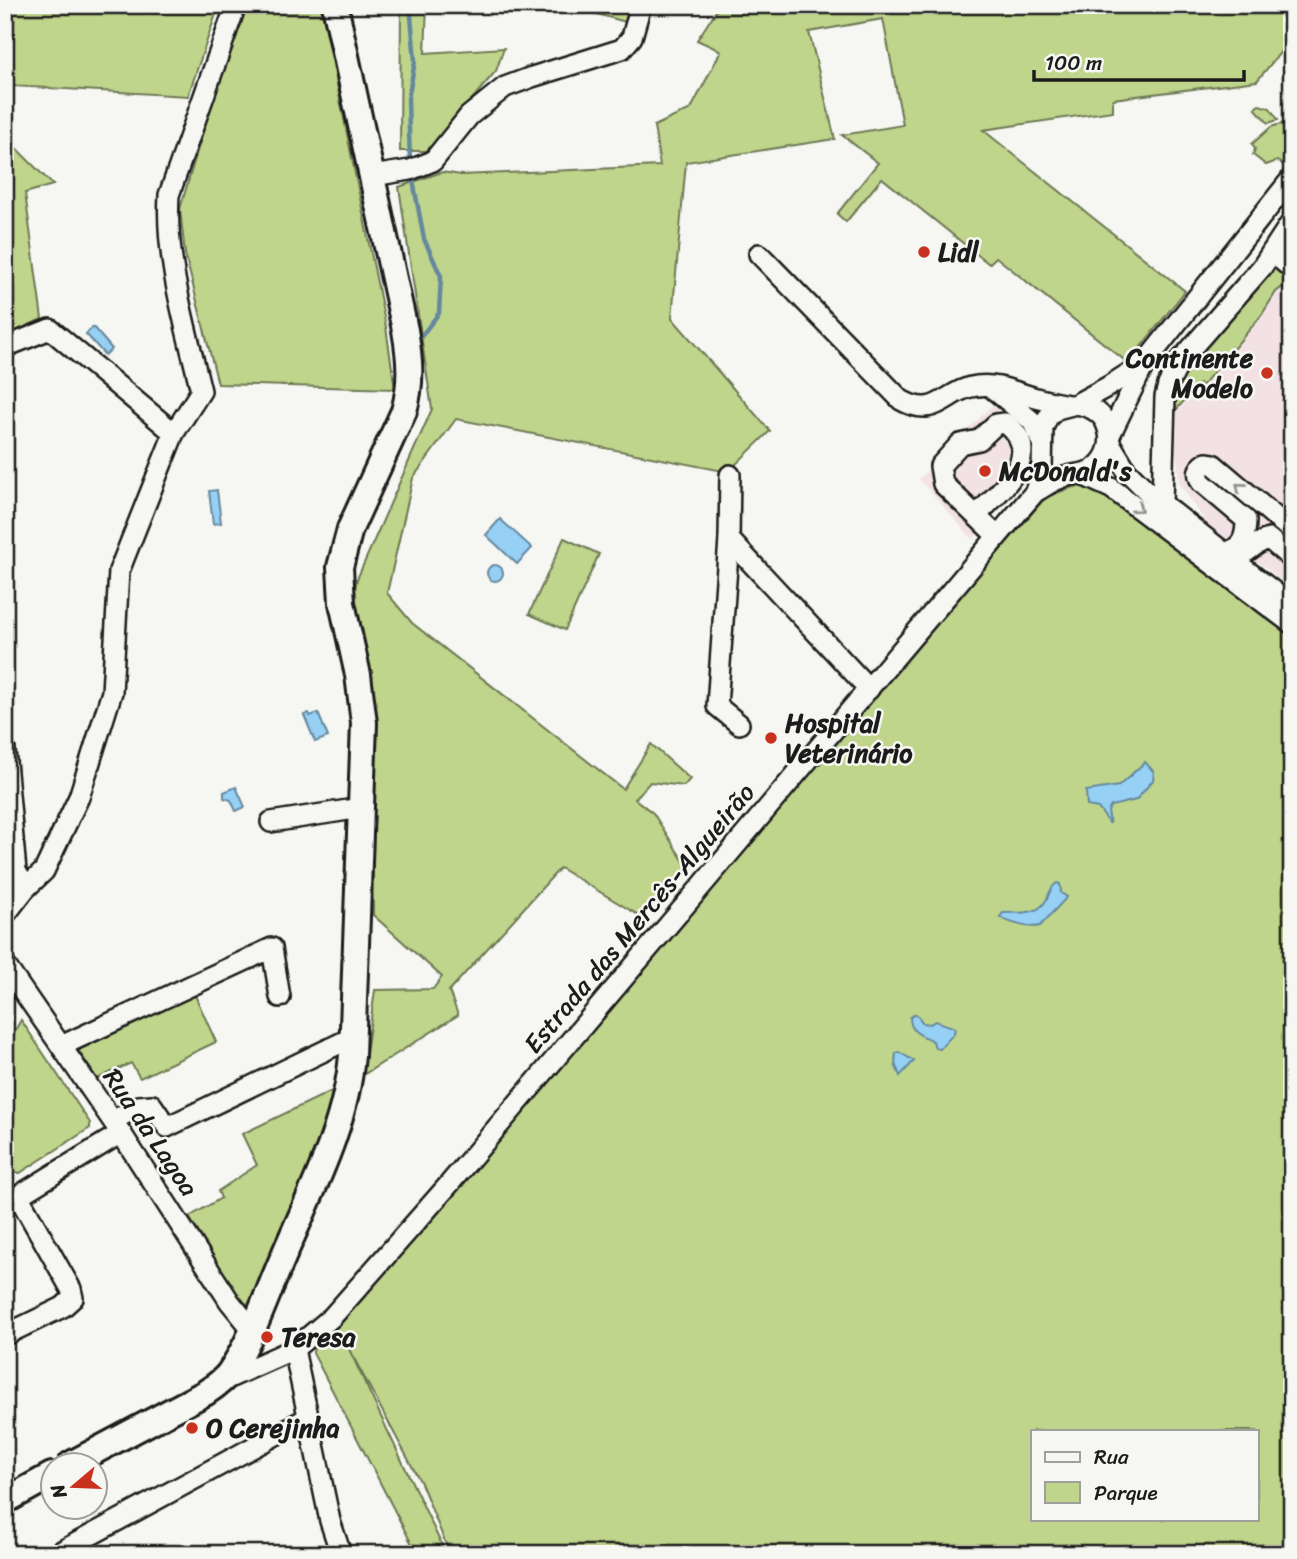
<svg xmlns="http://www.w3.org/2000/svg" width="1297" height="1559" font-family="Sriracha,sans-serif">
	<style>
		.built { fill: #f2e2e5 }
		.green { fill: #bed58b; stroke: #6d7854; stroke-width: 2; fill-rule: evenodd }
		.water { fill: #96d0f5; stroke: #65889e; stroke-width: 2 }
		.lines { fill: none; stroke-linecap: round; stroke-linejoin: round }
		.stream { stroke: #65889e; stroke-width: 4.5 }
		.minor-casing { stroke: #1c1c1c; stroke-width: 24 }
		.major-casing { stroke: #1c1c1c; stroke-width: 30 }
		.minor { stroke: #f6f6f2; stroke-width: 19 }
		.major { stroke: #f6f6f2; stroke-width: 24 }
		.oneway { stroke: #949492 }
		.poi-dot { fill: #c8321e; stroke: #f6f6f2; stroke-width: 2.5 }
		.labels { text-anchor: middle; dominant-baseline: central; stroke-width: 5; stroke-linejoin: round; paint-order: stroke }
		.poi-label { font-size: 26px; font-weight: bold; fill: #1c1c1c; stroke: #f6f6f2; text-anchor: start }
		.street-label { font-size: 26px; fill: #1c1c1c; stroke: #f6f6f2 }
	</style>
	<rect width="100%" height="100%" fill="#f6f6f2"/>
	<filter id="ink" filterUnits="userSpaceOnUse"><feTurbulence type="fractalNoise" baseFrequency=".0143" numOctaves="2"/><feDisplacementMap in="SourceGraphic" scale="14" xChannelSelector="R" yChannelSelector="G"/><feConvolveMatrix kernelMatrix="1 2 1 2 8 2 1 2 1" color-interpolation-filters="sRGB"/></filter>
	<g filter="url(#ink)">
		<g class="built">
			<polygon points="1289,286 1292,287 1292,592 1267,568 1216,537 1179,483 1173,416 1202,386 1261,317 1276,292"/>
			<polygon points="993,404 1022,426 1032,459 1028,473 1020,485 973,540 919,479"/>
		</g>
		<g class="green">
			<polygon points="5,5 219,5 188,96 13,86 5,108"/>
			<polygon points="247,5 321,5 386,327 395,389 218,384 185,254 180,209 213,98"/>
			<polygon points="401,5 427,5 425,53 504,48 496,71 428,151 400,151"/>
			<polygon points="564,5 633,5 626,22"/>
			<polygon points="720,5 1292,5 1292,38 1257,81 1113,99 1113,111 983,130 1185,291 1128,363 996,257 989,264 882,178 846,222 837,214 878,163 842,135 903,125 883,19 809,32 835,139 686,162 672,318 770,431 728,472 456,419 413,478 387,593 412,623 623,789 651,744 690,779 684,786 650,782 635,799 653,813 688,868 640,916 560,868 449,991 458,1015 363,1075 375,990 433,989 442,977 373,915 373,728 352,601 357,579 432,409 399,187 442,172 461,175 660,166 654,126 691,109 721,51 697,40"/>
			<polygon points="1259,105 1270,108 1278,120 1268,123 1255,108"/>
			<path d="M1284,123C1291,142 1297,144 1282,164L1277,161L1266,165L1253,155L1255,149L1252,144L1271,127Z"/>
			<polygon points="5,137 53,185 25,193 42,319 5,336"/>
			<polygon points="1278,267 1292,276 1292,287 1281,288 1276,292 1261,316 1202,386 1199,384 1176,410 1171,396 1176,379 1270,268"/>
			<path d="M1073,487H1086L1104,495L1169,544L1284,623L1292,626V1554H450L421,1483L349,1349L446,1554H417L313,1353L314,1346L336,1323L332,1317L1046,497ZM1033,1431H1257V1519H1033Z"/>
			<polygon points="564,538 599,554 565,630 529,614"/>
			<polygon points="194,993 216,1042 140,1078 131,1063 97,1079 79,1051 82,1047"/>
			<polygon points="21,1020 90,1123 90,1128 20,1173 12,1173 5,1164 5,1048"/>
			<polygon points="338,1088 334,1110 306,1174 257,1299 247,1304 242,1302 189,1217 221,1198 218,1191 257,1165 242,1134"/>
		</g>
		<g class="water">
			<polygon points="93,327 112,349 105,355 86,334"/>
			<polygon points="217,490 221,523 213,524 209,491"/>
			<polygon points="500,519 532,548 517,564 486,535"/>
			<circle cx="495" cy="573" r="8"/>
			<polygon points="309,713 310,716 318,713 328,737 315,742 304,715"/>
			<polygon points="1145,762 1154,772 1153,780 1136,800 1111,806 1108,811 1110,824 1098,808 1087,806 1086,791 1119,786"/>
			<polygon points="236,787 245,807 236,811 231,800 224,798 224,792"/>
			<path d="M1057,883L1060,884L1061,893L1067,897L1040,926C1030,929 1009,923 1000,917L1003,913C1017,912 1036,916 1045,902C1050,895 1049,888 1057,883Z"/>
			<path d="M916,1014L923,1023L930,1024L935,1021L955,1028L954,1033L940,1049L935,1048L933,1041C921,1035 910,1033 910,1017Z"/>
			<polygon points="899,1052 914,1061 900,1076 895,1064 896,1053"/>
		</g>
		<g class="lines">
			<g class="stream">
				<polyline points="410,5 415,61 408,99 410,162"/>
				<polyline points="413,180 424,239 441,276 439,313 419,339"/>
			</g>
			<g class="minor-casing">
				<g id="minor">
					<polyline points="372,176 410,170 433,161 469,116 505,87 532,77 622,49 632,37 641,5"/>
					<polyline points="1272,252 1292,269"/>
					<path d="M759,254L901,400C938,421 945,389 977,386C998,383 1017,393 1036,398C1047,401 1058,403 1069,405"/>
					<polyline points="5,347 50,329 174,433"/>
					<polyline points="992,388 1032,421 1041,440"/>
					<polyline points="1110,435 1145,363 1292,178"/>
					<polyline points="1110,443 1127,471 1151,495 1292,606"/>
					<polyline points="1080,474 1111,488 1292,624"/>
					<polyline points="730,475 729,539 869,689"/>
					<polyline points="1035,492 1042,468 1043,428 1048,417 1057,409 1076,404 1109,386 1143,364"/>
					<polyline points="1162,504 1165,397 1168,385 1181,360 1262,267 1292,221"/>
					<path d="M977,515C1000,490 1047,454 1005,423L996,424L979,440L960,444L940,466L943,484L997,536"/>
					<polyline points="729,539 717,706 739,724"/>
					<path d="M1223,553C1242,549 1246,538 1246,520L1201,482C1197,473 1197,469 1206,463L1213,464L1292,531"/>
					<path d="M1238,556C1251,552 1253,543 1269,539L1292,559"/>
					<polyline points="5,750 16,871 26,888"/>
					<polyline points="271,822 361,808"/>
					<path d="M5,915L26,888L44,871L79,797L112,692L119,571L174,433L201,391C186,326 165,261 169,195L236,5"/>
					<polyline points="5,965 121,1133 230,1302 252,1329"/>
					<polyline points="61,1046 272,948 280,997"/>
					<polyline points="123,1115 138,1106 152,1105 167,1127 353,1037"/>
					<polyline points="5,1204 121,1133"/>
					<polyline points="5,1335 63,1307 73,1298 71,1289 19,1197"/>
					<polyline points="294,1349 330,1521 341,1554"/>
					<path d="M222,1381L294,1349L332,1317L445,1189L1035,492C1043,488 1050,482 1059,479C1069,474 1081,475 1090,471C1106,463 1113,445 1108,429C1104,413 1092,407 1076,404"/>
					<polyline points="56,1554 309,1417"/>
				</g>
			</g>
			<g class="major-casing">
				<g id="major">
					<path d="M71,1464L205,1393C214,1387 222,1382 229,1373C252,1340 265,1299 281,1262C309,1195 346,1128 352,1055L364,723L358,675L342,603L340,567L350,529L404,411C412,383 410,359 405,330L335,5"/>
					<polyline points="5,1501 52,1475"/>
				</g>
			</g>
			<use href="#minor" class="minor"/>
			<use href="#major" class="major"/>
		</g>
		<defs><path id="oneway-chevron" d="M-2-3.5L2.5 0L-2 3.5" fill="none" stroke-width="1.6" stroke-linecap="round" stroke-linejoin="round" transform="scale(1.75)"/></defs>
		<g class="oneway">
			<use href="#oneway-chevron" transform="translate(1240 487) rotate(-139)"/>
			<use href="#oneway-chevron" transform="translate(1138 508) rotate(37)"/>
		</g>
	</g>
	<g class="poi-dot">
		<circle cx="924" cy="252" r="7"/>
		<circle cx="1267" cy="373" r="7"/>
		<circle cx="985" cy="471" r="7"/>
		<circle cx="771" cy="738" r="7"/>
		<circle cx="267" cy="1337" r="7"/>
		<circle cx="192" cy="1428" r="7"/>
	</g>
	<g class="labels">
		<g class="poi-label">
			<text x="938" y="252">Lidl</text>
			<text x="1253" y="358" text-anchor="end">Continente<tspan x="1253" dy="30">Modelo</tspan></text>
			<text x="999" y="471">McDonald's</text>
			<text x="785" y="723">Hospital<tspan x="785" dy="30">Veterinário</tspan></text>
			<text x="281" y="1337">Teresa</text>
			<text x="206" y="1428">O Cerejinha</text>
		</g>
		<g class="street-label">
			<text transform="translate(639 918) rotate(-50)">Estrada das Mercês-Algueirão</text>
			<text transform="translate(151 1132) rotate(56)">Rua da Lagoa</text>
		</g>
	</g>
	<rect width="1297" height="1559" fill="none" stroke="#f6f6f2" stroke-width="28"/>
	<rect x="14" y="14" width="1269" height="1531" fill="none" stroke="#1c1c1c" stroke-width="2.5" filter="url(#ink)"/>
	<rect x="1031" y="1430" width="228" height="91" fill="#f6f6f2" stroke="#9f9f9c" stroke-width="2"/>
	<rect x="1045" y="1452" width="35" height="10" fill="#f6f6f2" stroke="#9f9f9c" stroke-width="2"/>
	<text x="1094" y="1464" font-size="21" fill="#1c1c1c">Rua</text>
	<rect x="1045" y="1482" width="35" height="21" fill="#bed58b" stroke="#9f9f9c" stroke-width="2"/>
	<text x="1094" y="1500" font-size="21" fill="#1c1c1c">Parque</text>
	<g transform="translate(74 1486) rotate(251)"><circle r="33" fill="#f6f6f2" stroke="#9f9f9c" stroke-width="2"/>
	<path d="M0-5L12 26L0 18L-12 26Z" fill="#c8321e"/>
	<text y="-10" font-size="19" font-weight="bold" text-anchor="middle" fill="#1c1c1c">N</text>
	</g>
	<path d="M1034 70v10h210v-10" fill="none" stroke="#1c1c1c" stroke-width="3.5"/>
	<text x="1045" y="70" font-size="21" fill="#1c1c1c" stroke="#f6f6f2" stroke-width="5" paint-order="stroke">100 m</text>
</svg>
